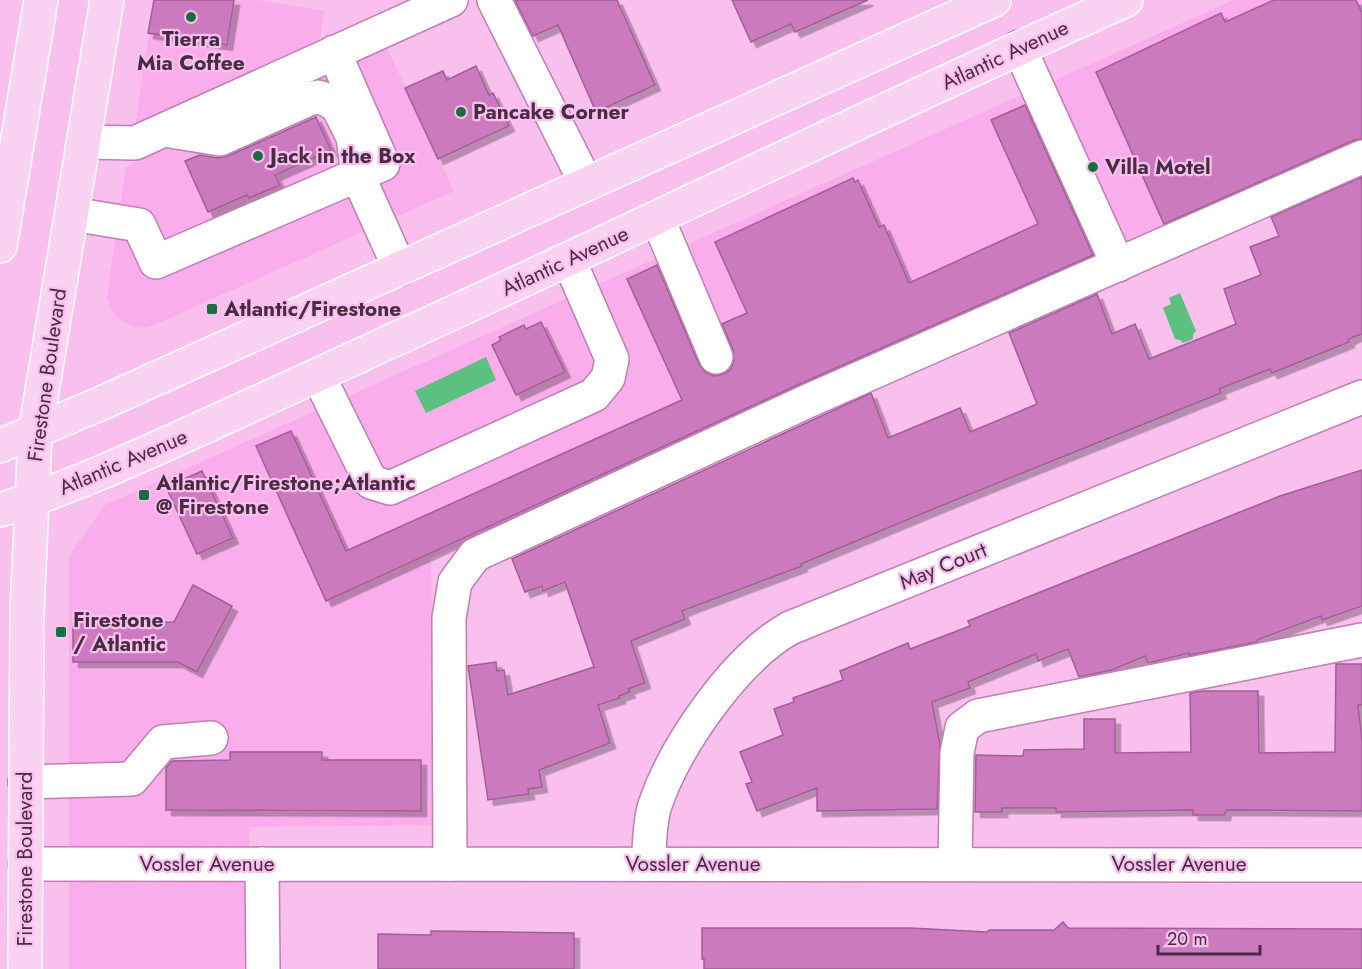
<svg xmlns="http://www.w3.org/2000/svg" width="1362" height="969" font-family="Jost,sans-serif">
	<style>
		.built { fill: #faadeb }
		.water { fill: #5bc080 }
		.building { fill: #cc7abe; stroke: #a05f94; stroke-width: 1.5; filter: url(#shadow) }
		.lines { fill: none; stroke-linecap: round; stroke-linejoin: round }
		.minor-casing { stroke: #c17db4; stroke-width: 36 }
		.major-casing { stroke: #fff; stroke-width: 36 }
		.minor { stroke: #fff; stroke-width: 33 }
		.major { stroke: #fad3f2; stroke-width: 33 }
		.poi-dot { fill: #1a6d3e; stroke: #f9bfed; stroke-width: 2 }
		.labels { text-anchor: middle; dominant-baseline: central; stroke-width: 4.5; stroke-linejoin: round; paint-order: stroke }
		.poi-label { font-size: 21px; font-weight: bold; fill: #482c43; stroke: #f9bfed; text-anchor: start }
		.street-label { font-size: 21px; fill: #482c43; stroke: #f9bfed }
	</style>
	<defs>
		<filter id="shadow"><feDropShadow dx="5.5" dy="5.5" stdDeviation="0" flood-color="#0004"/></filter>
	</defs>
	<rect width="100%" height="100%" fill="#f9bfed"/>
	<g class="built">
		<polygon points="154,0 257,0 324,11 319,47 135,128"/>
		<polygon points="1234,0 1362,0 1362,141 431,558 435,825 249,827 249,969 69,969 69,556 105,505"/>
		<polygon points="386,46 454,191 152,326 142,328 129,325 119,319 111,309 107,297 126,167"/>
	</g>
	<g class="water">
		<polygon points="1180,293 1196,331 1193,334 1193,339 1183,343 1180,340 1175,339 1163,308 1171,304 1169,298"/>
		<polygon points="486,357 496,380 426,413 415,391"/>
	</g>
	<g class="building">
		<polygon points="154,0 234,0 227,45 148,33"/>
		<polygon points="515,0 617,0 655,85 596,112 558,25 533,36"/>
		<polygon points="732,0 868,0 795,32 791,24 751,42"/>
		<polygon points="1274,0 1356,0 1362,13 1362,139 1354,140 1164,224 1096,72 1221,13 1225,22"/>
		<polygon points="476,66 489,95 493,93 509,126 438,159 405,88 443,71 447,80"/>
		<polygon points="1025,105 1093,255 802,383 326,601 256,446 291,431 346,551 682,400 627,279 657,265 699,364 705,372 714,376 724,374 731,369 734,360 733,350 722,324 747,313 715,242 853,178 855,182 858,180 879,227 884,225 909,283 1038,224 991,120"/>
		<polygon points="316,117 331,150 275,175 280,185 249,198 247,195 208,212 185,161 200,155 217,158 228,156"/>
		<polygon points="1362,177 1362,334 1353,337 1348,340 1349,342 1272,373 1270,369 1219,389 1221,393 943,505 801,564 802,566 682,611 685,619 631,641 645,683 628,689 630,692 619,696 620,698 598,705 610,743 539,770 542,787 528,789 529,794 488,800 468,666 496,662 497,671 504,670 508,695 594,667 565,582 543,591 542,586 525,592 512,559 871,393 888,438 960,408 970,432 1037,404 1009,333 1097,294 1112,334 1135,324 1149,359 1236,324 1224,289 1261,275 1250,247 1279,236 1271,217"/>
		<polygon points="541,322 565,372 516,395 492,345 501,340 499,337 524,325 526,329"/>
		<polygon points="1362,470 1362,606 1322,620 1321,616 1257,640 1257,642 1189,655 1189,653 1148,663 1145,656 1112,670 1079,677 1068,649 1038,661 1036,654 968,682 970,688 932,702 940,745 937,809 817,811 817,788 757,811 746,784 752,782 740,752 783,735 774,709 794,702 793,698 843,680 840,671 908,643 910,649 970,626 968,621 1280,496"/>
		<polygon points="202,471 233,538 197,554 166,487"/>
		<polygon points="193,585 232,606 197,672 178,662 73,662 73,623 174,622"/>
		<polygon points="1336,664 1362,664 1362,705 1358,705 1362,741 1362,811 1226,810 1225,815 1193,815 1193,810 1056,812 1056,808 1002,808 1002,812 975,812 976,755 1023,756 1024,750 1084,749 1084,719 1115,719 1115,753 1191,752 1190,693 1203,691 1258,691 1259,753 1335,752"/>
		<polygon points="230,752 322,752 322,760 421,760 421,811 166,810 166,768 172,761 230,760"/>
		<polygon points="1063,922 1068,928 1362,929 1362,969 704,969 704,959 702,959 702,928 910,928 987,932 989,930 1054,930"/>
		<polygon points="431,931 574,933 574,969 378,969 378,934 431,935"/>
	</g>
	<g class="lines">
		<g class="minor-casing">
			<g id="minor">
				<polyline points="494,0 586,183"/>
				<polyline points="1019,47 1118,265"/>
				<polyline points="164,130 220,139 309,99 318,97 325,99 333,103 339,109 353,137 358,176 400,269"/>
				<polyline points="84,142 135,143 451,0"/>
				<polyline points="72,214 139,225 156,262 383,164 334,52"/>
				<polyline points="657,217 716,357"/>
				<polyline points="318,375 371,482 390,488 594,395 608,378 612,359 569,260"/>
				<polyline points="25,782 132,779 163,742 211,738"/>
				<polyline points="25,864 1362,865"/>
				<polyline points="262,864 263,969"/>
				<polyline points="450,864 449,618 455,582 475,555 810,400 1362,157"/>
				<path d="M648,864C650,846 649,823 655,805C675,746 735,659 790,628L1362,397"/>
				<polyline points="955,864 957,753 962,728 978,716 1362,640"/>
			</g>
		</g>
		<g class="major-casing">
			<g id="major">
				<polyline points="0,246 41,0"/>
				<polyline points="0,446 102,403 994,0"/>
				<path d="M0,510C67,489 131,460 195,431C256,403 316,376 376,348C627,234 874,112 1126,0"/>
				<polyline points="25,969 27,613 35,433 107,0"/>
			</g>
		</g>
		<use href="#minor" class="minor"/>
		<use href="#major" class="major"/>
	</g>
	<g class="poi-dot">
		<circle cx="191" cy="17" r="6"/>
		<circle cx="461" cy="112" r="6"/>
		<circle cx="258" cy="156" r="6"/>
		<circle cx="1093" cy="167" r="6"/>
		<rect x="206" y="303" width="12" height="12" rx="3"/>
		<rect x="138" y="489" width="12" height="12" rx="3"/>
		<rect x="55" y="626" width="12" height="12" rx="3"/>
	</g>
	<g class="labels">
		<g class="poi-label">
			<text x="191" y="39" text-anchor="middle">Tierra<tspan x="191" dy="24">Mia Coffee</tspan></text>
			<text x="473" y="112">Pancake Corner</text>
			<text x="270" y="156">Jack in the Box</text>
			<text x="1105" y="167">Villa Motel</text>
			<text x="224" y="309">Atlantic/Firestone</text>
			<text x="156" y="483">Atlantic/Firestone;Atlantic<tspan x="156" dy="24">@ Firestone</tspan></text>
			<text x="73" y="620">Firestone<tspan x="73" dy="24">/ Atlantic</tspan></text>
		</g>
		<g class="street-label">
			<text transform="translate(1005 55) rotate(-25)">Atlantic Avenue</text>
			<text transform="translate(565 261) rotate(-25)">Atlantic Avenue</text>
			<text transform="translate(47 375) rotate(-82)">Firestone Boulevard</text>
			<text transform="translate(123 462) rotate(-23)">Atlantic Avenue</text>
			<text transform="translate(943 566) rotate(-22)">May Court</text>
			<text transform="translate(25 859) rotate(-90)">Firestone Boulevard</text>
			<text x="207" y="864">Vossler Avenue</text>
			<text x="693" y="864">Vossler Avenue</text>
			<text x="1179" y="864">Vossler Avenue</text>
		</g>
	</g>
	<path d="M1158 945v9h102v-9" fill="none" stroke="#482c43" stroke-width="3"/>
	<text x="1167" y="945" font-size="18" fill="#482c43" stroke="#f9bfed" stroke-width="4.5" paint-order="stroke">20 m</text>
</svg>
